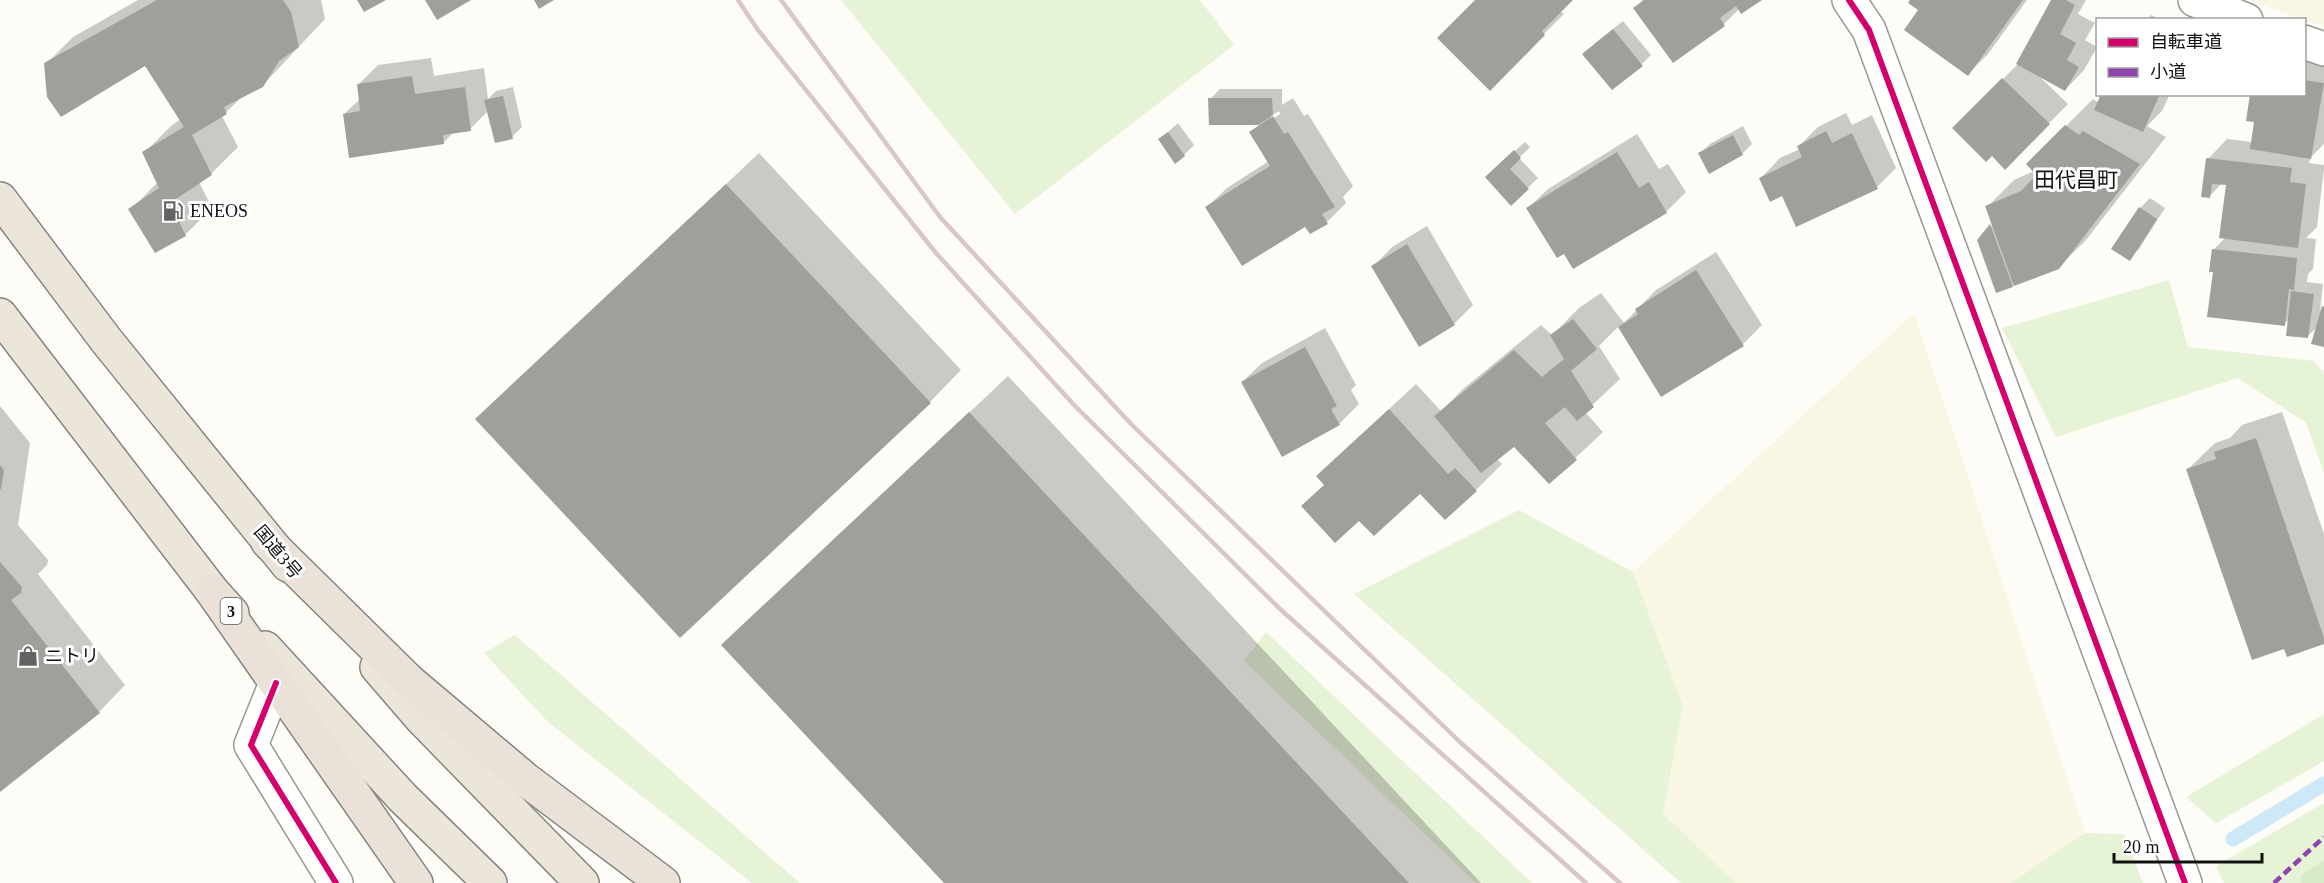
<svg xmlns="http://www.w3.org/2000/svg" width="2324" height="883" font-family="'Times New Roman','Noto Sans JP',serif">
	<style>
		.farmland { fill: #f9f7e4 }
		.green { fill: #e7f3d7 }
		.forest { fill: #d8eac5 }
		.shadow { fill: #0003; fill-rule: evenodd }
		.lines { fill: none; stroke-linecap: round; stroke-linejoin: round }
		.stream { stroke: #cde8f7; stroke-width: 15 }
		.building { fill: #a19f9c }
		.minor-casing { stroke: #979795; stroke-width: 36 }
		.trunk-casing { stroke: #858482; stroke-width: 36 }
		.motorway-casing { stroke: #858482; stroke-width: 36 }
		.minor { stroke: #fffffe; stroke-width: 33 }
		.trunk { stroke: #ece5da; stroke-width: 33 }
		.motorway { stroke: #eae1d8; stroke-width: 33 }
		.rail { stroke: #d9c6c7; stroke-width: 4.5 }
		.quiet { stroke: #8e44ad; stroke-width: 4.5; stroke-dasharray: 9 4.5; stroke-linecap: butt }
		.cycleway-casing { stroke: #fff; stroke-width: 10 }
		.cycleway { stroke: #d6006c; stroke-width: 6 }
		.labels { text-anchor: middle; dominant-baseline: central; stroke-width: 6; stroke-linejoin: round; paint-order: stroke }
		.shield { fill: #fff; stroke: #585858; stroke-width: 1.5 }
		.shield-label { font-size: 16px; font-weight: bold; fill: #111 }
		.poi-label { font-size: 18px; fill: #111; stroke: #fff; text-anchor: start }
		.street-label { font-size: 18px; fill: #111; stroke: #fff }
		.quarter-label { font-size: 21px; fill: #111; stroke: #fff }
	</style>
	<rect width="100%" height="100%" fill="#fdfcf7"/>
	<g class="farmland">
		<polygon points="2249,0 2324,0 2324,26 2304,20"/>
		<polygon points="1914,313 2085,833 2011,883 1736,883 1663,814 1683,706 1633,572"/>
	</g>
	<g class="green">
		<polygon points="841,0 1200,0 1234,45 1015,214"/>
		<polygon points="2169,280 2188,347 2314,361 2324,373 2324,473 2306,423 2238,378 2056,437 2002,328"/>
		<polygon points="1519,510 1633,572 1683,706 1663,814 1736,883 1681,883 1354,594"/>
		<polygon points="1266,632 1532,883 1476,883 1244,661"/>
		<polygon points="515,635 800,883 752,883 548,722 484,653"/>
		<polygon points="2324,714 2324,761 2216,823 2186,797"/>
		<polygon points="2324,803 2324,860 2301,875 2301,883 2224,883 2216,866"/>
		<polygon points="2085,833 2124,834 2143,883 2011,883"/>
	</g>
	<polygon class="forest" points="2324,860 2324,883 2301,883 2301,875"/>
	<g class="shadow">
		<polygon points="138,0 321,0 325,19 262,86 243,96 222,116 238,147 211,174 199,182 212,208 185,235 130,210 158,182 144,153 171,126 181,119 146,64 46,64 73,37"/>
		<polygon points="1477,0 1571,0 1560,11 1564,14 1490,88"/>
		<polygon points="1643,0 1759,0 1739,9 1724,24 1635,8"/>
		<polygon points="1912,0 2027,0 1988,54 1968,74"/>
		<polygon points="2053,0 2086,0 2078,14 2095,23 2085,40 2097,47 2084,70 2065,90 2040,77 2068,104 2005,168 1992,154 1954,128 2018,64"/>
		<polygon points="2151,15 2161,20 2146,20"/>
		<polygon points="1623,21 1651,55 1642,64 1594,44"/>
		<polygon points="431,58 434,76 484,68 488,99 496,91 513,87 522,127 512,137 488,111 470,129 455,131 443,143 344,114 360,99 358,85 378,65"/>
		<polygon points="2304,58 2324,61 2324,144 2310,158 2309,163 2324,165 2324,169 2317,227 2306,238 2316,239 2313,269 2308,274 2307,282 2323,284 2320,311 2324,306 2324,346 2318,326 2308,336 2289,319 2284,324 2215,271 2214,249 2226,237 2228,184 2222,183 2209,197 2208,159 2227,139 2252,142 2304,94"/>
		<path d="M1220,89H1282V105L1293,98L1304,116L1308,114L1353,186L1343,197L1346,203L1327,222L1305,225L1207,207L1227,188L1269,161L1251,132L1260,124L1210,99ZM1279,111L1280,114L1271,120V116Z"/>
		<polygon points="2103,94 2170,94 2162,111 2147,126 2166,137 2086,240 2059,267 2012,286 1979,240 1993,224 1987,207 2014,180 2034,171 2028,164 2093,99 2099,103"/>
		<polygon points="1846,113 1852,125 1872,115 1896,168 1877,187 1782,194 1761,178 1780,158 1800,149 1799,146 1818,127"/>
		<polygon points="1178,123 1194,145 1184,155 1160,139"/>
		<polygon points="1743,126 1752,144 1742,154 1700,153 1710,144"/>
		<polygon points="1637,134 1659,169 1668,164 1686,192 1666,212 1574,267 1564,252 1528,208 1548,189"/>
		<polygon points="1525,142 1530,147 1519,158 1538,178 1511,204 1497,167"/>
		<polygon points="759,153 961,370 930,402 477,419"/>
		<polygon points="2150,198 2165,208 2139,249 2129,259 2140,208"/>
		<polygon points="1427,226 1473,305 1454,324 1373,267 1392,247"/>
		<polygon points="1716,252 1762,325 1743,344 1661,395 1619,326 1599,346 1620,379 1585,412 1603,432 1550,482 1514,445 1497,459 1502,464 1476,490 1420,492 1325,484 1345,450 1416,384 1441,411 1463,389 1541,325 1552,335 1579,308 1601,293 1624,323 1656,290"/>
		<polygon points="1325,328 1356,385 1351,390 1359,404 1339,424 1283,455 1242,382 1262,363"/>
		<polygon points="1008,376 1481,883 946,883 723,645"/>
		<polygon points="0,406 30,443 18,525 48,560 47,565 38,574 125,685 99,712 0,790"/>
		<polygon points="2282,412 2324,534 2324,642 2188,469 2215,443 2230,438 2242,425"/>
	</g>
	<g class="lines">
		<polyline class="stream" points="2233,839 2324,784"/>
	</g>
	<g class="building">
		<polygon points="157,0 283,0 291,12 299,47 279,61 263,87 224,107 227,114 192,135 212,175 170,203 186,236 155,253 128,209 159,188 142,152 184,127 145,66 61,117 47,97 44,63"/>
		<polygon points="357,0 386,0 364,12"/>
		<polygon points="425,0 471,0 437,20"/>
		<polygon points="534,0 554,0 539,9"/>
		<polygon points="1475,0 1573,0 1542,31 1545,35 1490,91 1437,38"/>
		<polygon points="1644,0 1762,0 1741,14 1736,6 1720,18 1725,26 1673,63 1633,8"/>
		<polygon points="1910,0 2023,0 1968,76 1904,30 1918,10 1908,3"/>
		<polygon points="2051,0 2066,0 2075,5 2060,34 2076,43 2067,60 2079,67 2065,91 2016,64"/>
		<polygon points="1613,29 1643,66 1612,90 1582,54"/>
		<polygon points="412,76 415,94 465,87 471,131 443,135 444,144 349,158 343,114 360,111 357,84"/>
		<polygon points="2002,78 2050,124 2005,170 1992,156 1986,162 1952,128"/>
		<polygon points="2304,80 2324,83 2311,159 2250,149 2254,122 2246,121 2250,94 2304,94"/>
		<polygon points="2101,94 2160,94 2143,132 2094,110"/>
		<polygon points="503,96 513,139 495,143 484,100"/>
		<polygon points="1208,98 1272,98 1273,115 1258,125 1209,125"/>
		<polygon points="1273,116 1284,134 1288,132 1335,207 1322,214 1328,224 1310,234 1305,227 1242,266 1205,207 1270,166 1249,132"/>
		<polygon points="2065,125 2079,135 2083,131 2140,164 2059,269 2014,286 1985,206 2021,191 2036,175 2026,164"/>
		<polygon points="1826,131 1832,143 1852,133 1878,189 1796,227 1782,196 1770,202 1759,178 1802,157 1797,146"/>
		<polygon points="1168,132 1185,156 1175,164 1158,139"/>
		<polygon points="1733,135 1743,155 1709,174 1698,153"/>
		<polygon points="1514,150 1521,158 1510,169 1529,189 1511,206 1485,177"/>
		<polygon points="1617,152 1639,188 1649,182 1667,213 1573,269 1564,254 1557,258 1526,208"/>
		<polygon points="2206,158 2292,168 2290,182 2306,184 2298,248 2219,238 2226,185 2212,184 2210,198 2201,197"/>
		<polygon points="726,184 931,403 680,638 475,419"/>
		<polygon points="2139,207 2157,219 2130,261 2111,249"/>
		<polygon points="1990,224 2013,287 1996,293 1977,240"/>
		<polygon points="1407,244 1455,325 1419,347 1371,266"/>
		<polygon points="2212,249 2297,258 2294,290 2289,289 2285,326 2207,317 2213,272 2209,272"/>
		<polygon points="1696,270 1744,346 1661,397 1618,327 1638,314 1635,309"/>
		<polygon points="2291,291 2314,294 2308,338 2286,336"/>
		<polygon points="2322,306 2324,307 2324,347 2311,344"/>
		<polygon points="1573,319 1597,349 1571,371 1594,407 1577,421 1565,407 1545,423 1577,460 1549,484 1514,447 1481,473 1434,416 1514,350 1542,377 1564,359 1550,335"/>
		<polygon points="1305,347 1337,406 1331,409 1340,425 1282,457 1241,382"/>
		<polygon points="1389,409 1448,474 1455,468 1477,491 1445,520 1420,494 1374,536 1359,521 1335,543 1301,506 1324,485 1316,476"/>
		<polygon points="969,412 1409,883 944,883 721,645"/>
		<polygon points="2256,438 2324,638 2324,644 2287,657 2284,649 2252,660 2186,469 2216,459 2214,452"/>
		<polygon points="0,465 4,470 1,489 0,489"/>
		<polygon points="0,562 22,587 21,593 11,600 100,713 0,792"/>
	</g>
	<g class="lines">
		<g class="minor-casing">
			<g id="minor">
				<polyline points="1849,0 1869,30 2185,883"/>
				<polyline points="2195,0 2246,20"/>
				<polyline points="2304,42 2324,49"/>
				<polyline points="276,683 251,745 336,883"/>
			</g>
		</g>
		<g class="trunk-casing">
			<g id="trunk">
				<polyline points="0,199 106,340 288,565"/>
				<polyline points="0,315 212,591 232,613"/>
				<polyline points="265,648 403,798 490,883"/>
				<polyline points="377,667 421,718 582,883"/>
			</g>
		</g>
		<g class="motorway-casing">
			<g id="motorway">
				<polyline points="268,542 409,681 525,779 663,883"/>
				<polyline points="212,591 416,883"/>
			</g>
		</g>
		<use href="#minor" class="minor"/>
		<use href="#trunk" class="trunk"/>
		<use href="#motorway" class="motorway"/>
		<g class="rail">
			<polyline points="738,0 758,30 936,253 1074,405 1280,609 1586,883"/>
			<polyline points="781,0 940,217 1131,424 1461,743 1620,883"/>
		</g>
		<polyline class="quiet" points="2274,883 2324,837"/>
		<g class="cycleway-casing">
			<g id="cycleway">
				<polyline points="1849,0 1869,30 2185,883"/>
				<polyline points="276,683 251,745 336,883"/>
			</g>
		</g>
		<use href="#cycleway" class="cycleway"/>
	</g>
	<defs>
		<g id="fuel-bare" transform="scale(1.62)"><path d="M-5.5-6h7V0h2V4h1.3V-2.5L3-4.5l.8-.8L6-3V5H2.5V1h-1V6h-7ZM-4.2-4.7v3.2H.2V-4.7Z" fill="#646362" stroke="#fff" stroke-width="2.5" paint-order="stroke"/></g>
		<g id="shop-bare" transform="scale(1.62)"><path d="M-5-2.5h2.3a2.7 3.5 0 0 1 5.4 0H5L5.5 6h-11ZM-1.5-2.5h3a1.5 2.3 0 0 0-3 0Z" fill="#646362" stroke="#fff" stroke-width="2.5" paint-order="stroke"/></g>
	</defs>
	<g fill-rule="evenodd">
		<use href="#fuel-bare" x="173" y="211"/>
		<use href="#shop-bare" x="28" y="656"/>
	</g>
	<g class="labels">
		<rect class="shield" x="220.5" y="598" width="21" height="26" rx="4.5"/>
		<g class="shield-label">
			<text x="231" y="611">3</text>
		</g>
		<g class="poi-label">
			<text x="190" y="211">ENEOS</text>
			<text x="45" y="656">ニトリ</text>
		</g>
		<g class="street-label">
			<text transform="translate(278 552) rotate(50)">国道3号</text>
		</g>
		<g class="quarter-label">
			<text x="2076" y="180">田代昌町</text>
		</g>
	</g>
	<rect x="2096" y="18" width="210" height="78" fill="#ffffff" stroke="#a0a0a0" stroke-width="1.5"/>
	<rect x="2108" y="38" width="30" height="9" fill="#d6006c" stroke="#a0a0a0" stroke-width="1.5"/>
	<text x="2150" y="48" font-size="18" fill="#111111">自転車道</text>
	<rect x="2108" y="68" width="30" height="9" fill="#8e44ad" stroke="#a0a0a0" stroke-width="1.5"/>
	<text x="2150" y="78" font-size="18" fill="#111111">小道</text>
	<path d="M2114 853v9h148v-9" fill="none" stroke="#111111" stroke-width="3"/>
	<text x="2123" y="853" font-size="18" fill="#111111" stroke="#ffffff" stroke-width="4.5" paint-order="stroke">20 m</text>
</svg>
